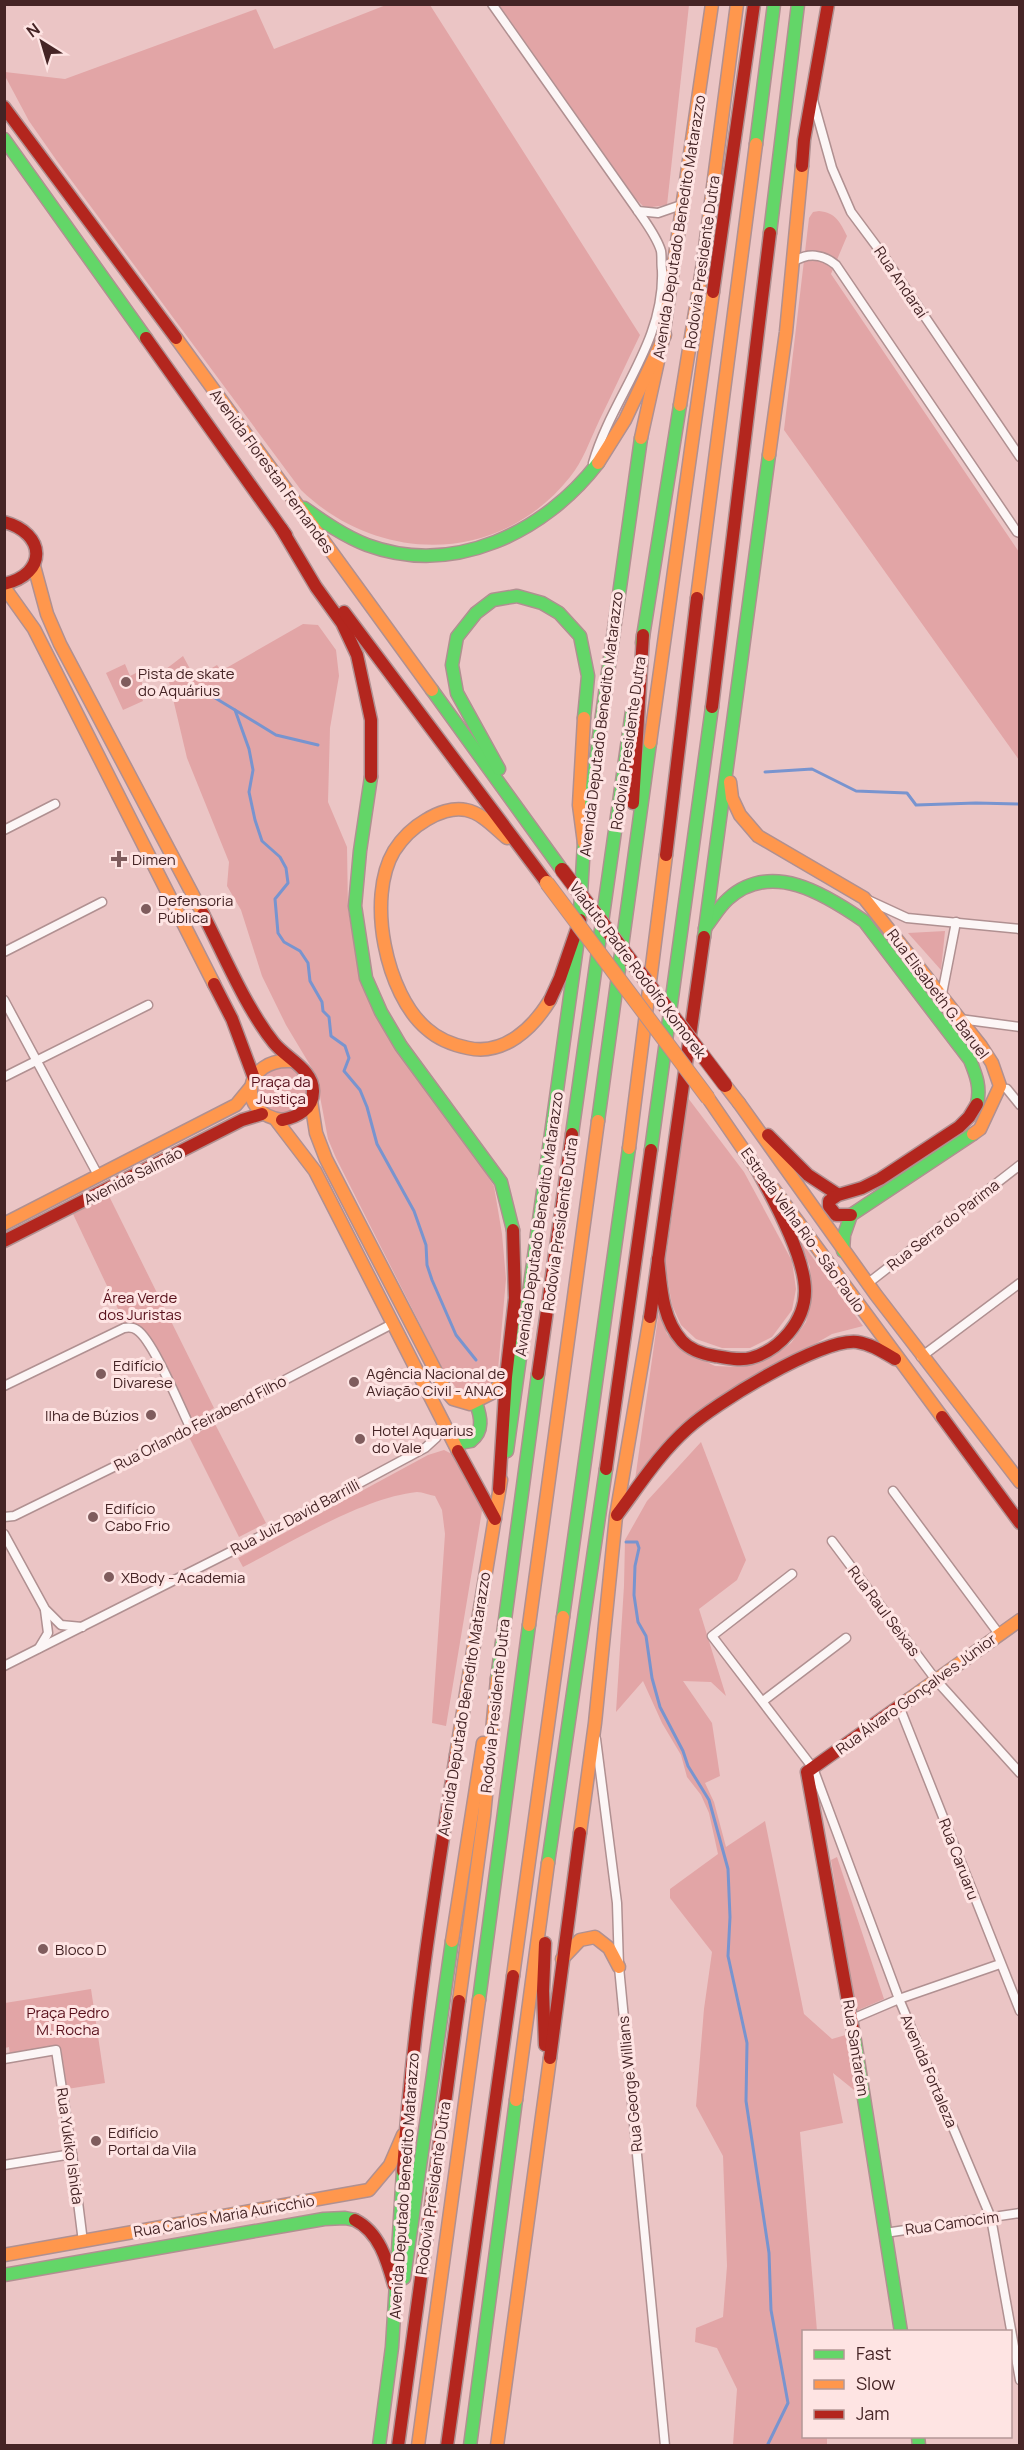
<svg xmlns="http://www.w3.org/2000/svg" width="1024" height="2450" font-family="Manrope,sans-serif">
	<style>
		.green { fill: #e2a5a6 }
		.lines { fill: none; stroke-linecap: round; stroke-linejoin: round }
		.stream { stroke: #7894cf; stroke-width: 3 }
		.street-casing { stroke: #b09091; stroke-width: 11 }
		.fast-casing { stroke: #b09091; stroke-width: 15 }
		.slow-casing { stroke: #b09091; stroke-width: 15 }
		.jam-casing { stroke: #b09091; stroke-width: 15 }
		.street { stroke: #fcf6f6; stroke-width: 8 }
		.fast { stroke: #63d668; stroke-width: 12 }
		.slow { stroke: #ff974d; stroke-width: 12 }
		.jam { stroke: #b3261e; stroke-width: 12 }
		.slow-bridge-casing { stroke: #b09091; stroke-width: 16; stroke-linecap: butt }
		.jam-bridge-casing { stroke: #b09091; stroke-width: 16; stroke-linecap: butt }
		.slow-bridge { stroke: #ff974d; stroke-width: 14 }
		.jam-bridge { stroke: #b3261e; stroke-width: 14 }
		.poi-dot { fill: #7f5c5d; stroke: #fee4e3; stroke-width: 2 }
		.labels { text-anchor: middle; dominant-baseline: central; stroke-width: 6; stroke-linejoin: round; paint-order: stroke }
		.street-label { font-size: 15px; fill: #452425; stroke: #fee4e3 }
		.poi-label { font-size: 15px; fill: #452425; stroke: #fee4e3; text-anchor: start }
		.park-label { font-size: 15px; fill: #570f1a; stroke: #fee4e3 }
	</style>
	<rect width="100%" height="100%" fill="#ebc5c5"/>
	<g class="green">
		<path d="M386,5H430L640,335C626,364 613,392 599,421C590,440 583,461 570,477C500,565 379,565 301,490L57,161L29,121L5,76V72L65,79L256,9L274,49Z"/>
		<polygon points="499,5 689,5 667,205 645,208 635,198"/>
		<path d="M819,211C836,213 840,222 847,236L831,274L1019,552V760L784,430L809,218L813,212Z"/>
		<polygon points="303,624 318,625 336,650 339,676 330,728 328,802 347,847 348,909 360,976 494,1186 502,1234 506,1279 497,1381 490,1389 471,1397 459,1392 443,1370 336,1158 328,1139 316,1075 286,1025 262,976 241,910 227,886 229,862 187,758 166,669 183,656 195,678 217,665 221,671"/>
		<polygon points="125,664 130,676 138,672 144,688 139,692 143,701 123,710 106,673"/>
		<polygon points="945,931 941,970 908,933"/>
		<path d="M283,1062L304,1074L309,1091L302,1108L277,1117L257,1105C254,1072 253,1075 283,1062Z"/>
		<polygon points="688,1098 744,1172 792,1261 796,1289 792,1310 772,1337 750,1348 722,1348 696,1339 681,1325 672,1305 665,1264"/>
		<polygon points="109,1196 214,1408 189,1423 144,1334 126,1326 73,1214"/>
		<polygon points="799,1239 863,1326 832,1334 698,1412 668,1442 634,1487 659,1310 667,1334 684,1351 715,1366 740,1367 770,1358 791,1343 806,1322 811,1297 810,1267"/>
		<polygon points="215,1424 266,1523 239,1537 189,1437"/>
		<polygon points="701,1442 746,1560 737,1580 699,1609 726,1696 711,1682 683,1681 712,1723 720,1776 705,1783 714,1802 726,1847 765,1821 804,2014 832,2039 849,2034 859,2094 833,2073 843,2123 800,2132 817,2331 804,2332 804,2436 827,2437 827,2445 733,2445 737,2389 717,2348 695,2342 696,2328 723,2317 727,2266 723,2156 696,2106 704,2009 712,1952 670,1898 670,1889 718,1854 709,1813 701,1795 687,1777 681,1755 662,1723 643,1681 616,1712 624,1586 625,1540 647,1501"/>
		<path d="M444,1450L454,1455L483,1505L446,1726L432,1723L445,1534L442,1510L435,1496C429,1495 423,1492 417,1492C362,1498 292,1542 243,1567L238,1558L428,1455Z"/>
		<polygon points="837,1857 884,1999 856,2011 831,1860"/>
		<polygon points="91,1989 105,2083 67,2089 61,2048 10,2055 9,2047 5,2048 5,2003"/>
	</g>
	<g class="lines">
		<g class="stream">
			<polyline points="202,690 235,710 249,749 253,770 249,792 255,820 262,841 280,857 286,868 288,883 275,899 278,933 284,942 300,951 308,963 310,981 322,1002 323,1011 329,1017 331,1036 345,1046 349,1058 344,1071 360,1090 367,1107 377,1144 414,1211 426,1245 427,1265 432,1280 456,1335 476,1360"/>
			<polyline points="235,710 276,735 318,745"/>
			<polyline points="765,772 812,769 856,791 907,793 916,805 976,803 1020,804"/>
			<polyline points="626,1542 637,1542 639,1548 635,1566 634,1595 638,1622 646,1636 652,1678 660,1707 683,1751 688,1766 709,1800 728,1869 730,1917 728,1956 747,2043 746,2101 769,2253 771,2310 788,2403 767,2446"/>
		</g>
		<g class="street-casing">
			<g id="street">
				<path d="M492,4L638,211C646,223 657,237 661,251C662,257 661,264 662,270C665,343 612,397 593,463"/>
				<polyline points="813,100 832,168 851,212 883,255 1020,457"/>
				<polyline points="638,211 658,213 684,204"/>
				<path d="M793,262C808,252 823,254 836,265L1017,532L1020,533"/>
				<polyline points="4,830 55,804"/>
				<polyline points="868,900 907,918 1020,929"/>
				<polyline points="4,952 102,902"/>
				<polyline points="942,994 956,922"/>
				<polyline points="4,1000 99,1177"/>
				<polyline points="960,1019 1020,1027"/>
				<polyline points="4,1077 148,1005"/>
				<polyline points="1007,1089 1020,1105"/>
				<polyline points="867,1284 1020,1165"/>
				<polyline points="921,1357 1020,1283"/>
				<path d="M4,1386L124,1328C129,1327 133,1327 137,1330C153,1340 181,1409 191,1429"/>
				<polyline points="893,1491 999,1634"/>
				<polyline points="4,1517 14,1516 191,1429 394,1323"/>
				<polyline points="4,1534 45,1609 61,1625 82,1627"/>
				<polyline points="832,1541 936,1680 1020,1773"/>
				<polyline points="792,1574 712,1636 813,1768 899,1999 991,2218 1020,2380"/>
				<polyline points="39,1648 48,1633 45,1610"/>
				<polyline points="4,1666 244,1545 425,1448 436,1438 443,1423"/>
				<polyline points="763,1701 846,1638"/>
				<polyline points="899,1706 1020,2011"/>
				<polyline points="596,1739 617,1903 619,1967 665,2446"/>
				<polyline points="852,2019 899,1999 1000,1964"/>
				<polyline points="4,2059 56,2050 72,2154 83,2242"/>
				<polyline points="4,2165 72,2154"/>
				<polyline points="885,2233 1020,2213"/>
			</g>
		</g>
		<g class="fast-casing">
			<g id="fast">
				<polyline points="4,139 146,338"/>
				<polyline points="756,144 774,4"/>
				<polyline points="770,233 798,4"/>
				<path d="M304,508C324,522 344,536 367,545C454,577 545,532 598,463"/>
				<polyline points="642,643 680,405"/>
				<polyline points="432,690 562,870"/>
				<polyline points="499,769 457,693 452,665 457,637 476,613 493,600 517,596 542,603 559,613 580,636 588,676 584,718"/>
				<polyline points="371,777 360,851 355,906 366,978 381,1012 401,1046 501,1182 513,1230"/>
				<polyline points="579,928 584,843 641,438"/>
				<path d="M705,928C713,918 719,907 728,899C771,860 825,894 864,921L970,1060C976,1075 981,1087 977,1104"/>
				<polyline points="704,937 769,455"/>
				<polyline points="598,1121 650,743"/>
				<polyline points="572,1134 632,711"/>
				<polyline points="651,1150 712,707"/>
				<polyline points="843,1251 844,1235 851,1215 973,1134"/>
				<path d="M455,1444L471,1441C484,1431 481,1417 476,1403"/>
				<polyline points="507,1451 577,946"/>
				<polyline points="563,1617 629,1148"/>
				<polyline points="497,1679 538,1374"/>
				<polyline points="548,1863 606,1469"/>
				<polyline points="479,2000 529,1625"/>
				<polyline points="854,2035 901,2332"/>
				<polyline points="4,2275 324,2219 345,2218 355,2220"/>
				<polyline points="404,2278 452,1941"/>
				<polyline points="918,2436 919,2446"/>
				<polyline points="379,2446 392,2347 403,2171"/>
				<polyline points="470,2446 516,2100"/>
			</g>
		</g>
		<g class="slow-casing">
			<g id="slow">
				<polyline points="176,338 432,690"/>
				<polyline points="662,344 712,4"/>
				<polyline points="680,405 703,263 737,4"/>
				<polyline points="641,438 658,361"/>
				<polyline points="769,455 786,332 802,166"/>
				<polyline points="598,463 625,420 665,335"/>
				<polyline points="34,566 47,614 60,644 203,914"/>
				<polyline points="4,587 34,629 214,984"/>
				<polyline points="697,598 756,144"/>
				<polyline points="584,718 579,805 584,843"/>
				<polyline points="650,743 713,292"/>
				<polyline points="730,782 732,798 740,815 758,836 864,898 981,1046 992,1063 1000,1086 980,1129 973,1134"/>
				<path d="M507,838C495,828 482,813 466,810C453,807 437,813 426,820C412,828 403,837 394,851C366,898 386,995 427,1029C438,1039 453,1045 468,1048C504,1056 533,1028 550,1000"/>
				<polyline points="725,1085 739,1103"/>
				<polyline points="708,1098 756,1168"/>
				<polyline points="311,1101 316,1133 326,1159 446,1391 453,1399 470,1404 492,1393 506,1377"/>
				<polyline points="739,1103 876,1295 1020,1482"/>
				<polyline points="276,1120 315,1171 458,1451"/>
				<path d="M282,1120C235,1113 244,1058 291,1061"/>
				<polyline points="629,1148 666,855"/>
				<polyline points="773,1188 942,1417"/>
				<polyline points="4,1224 236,1105 250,1088"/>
				<polyline points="529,1625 598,1121"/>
				<polyline points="908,1700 1020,1620"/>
				<polyline points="456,1755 501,1480"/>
				<polyline points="580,1833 595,1723 616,1516 650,1317"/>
				<polyline points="452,1941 483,1743"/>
				<polyline points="562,1959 580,1940 595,1937 609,1948 619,1967"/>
				<polyline points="513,1976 563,1617"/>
				<polyline points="459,2001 484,1816 497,1679"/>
				<polyline points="516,2100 548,1863"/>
				<polyline points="4,2255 369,2190 390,2165 403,2135"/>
				<polyline points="418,2446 479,2000"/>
				<polyline points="497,2446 550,2058"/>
			</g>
		</g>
		<g class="jam-casing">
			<g id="jam">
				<polyline points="4,107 176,338"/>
				<polyline points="802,166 804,140 828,4"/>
				<polyline points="713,292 754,4"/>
				<polyline points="146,338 286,535"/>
				<path d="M4,522C46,533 48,574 4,584"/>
				<polyline points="281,528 316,587 342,623 357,655 371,720 371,777"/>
				<polyline points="344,612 547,883"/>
				<polyline points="712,707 770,233"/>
				<polyline points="633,803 643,635"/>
				<polyline points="666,855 697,598"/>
				<path d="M203,914C224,955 246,1008 274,1043C287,1059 314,1070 313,1092C313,1109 297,1117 282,1120"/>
				<polyline points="214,984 232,1019 254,1078"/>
				<polyline points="550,1000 560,978 580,920"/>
				<polyline points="768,1135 808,1175 837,1194"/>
				<polyline points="851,1215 836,1215 829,1206 829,1201 838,1195 862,1188 880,1179 959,1127 969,1117 977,1104"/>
				<polyline points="4,1241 242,1120 262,1114"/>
				<path d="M658,1259C661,1287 662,1319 682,1341C690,1350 703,1354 715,1356C726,1358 740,1361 751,1358C780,1350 805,1321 805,1291C805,1256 773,1198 756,1168"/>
				<polyline points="650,1317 704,937"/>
				<polyline points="538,1374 572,1134"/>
				<polyline points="942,1417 1020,1523"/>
				<polyline points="458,1451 495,1519"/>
				<polyline points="606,1469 651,1150"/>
				<polyline points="499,1489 506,1377 515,1298 513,1230"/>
				<path d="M617,1515C639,1486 659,1454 687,1429C714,1404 821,1338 857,1342C871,1344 883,1352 895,1359"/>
				<polyline points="545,1943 543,1991 545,2045"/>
				<polyline points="854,2035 807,1772 908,1700"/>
				<polyline points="550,2058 580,1833"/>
				<path d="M403,2171C412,2031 434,1893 456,1755"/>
				<path d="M355,2220C379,2232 387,2260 394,2285"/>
				<polyline points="398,2446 459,2001"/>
				<polyline points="447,2446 513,1976"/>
			</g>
		</g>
		<use href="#street" class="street"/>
		<use href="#fast" class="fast"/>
		<use href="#slow" class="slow"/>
		<use href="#jam" class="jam"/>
		<g class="slow-bridge-casing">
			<polyline id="slow-bridge" points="547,883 708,1098"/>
		</g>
		<g class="jam-bridge-casing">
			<polyline id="jam-bridge" points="562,870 725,1085"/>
		</g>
		<use href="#slow-bridge" class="slow-bridge"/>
		<use href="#jam-bridge" class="jam-bridge"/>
	</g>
	<g class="poi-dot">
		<circle cx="126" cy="682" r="6"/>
		<path d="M116 850h6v6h6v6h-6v6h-6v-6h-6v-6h6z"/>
		<circle cx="146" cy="909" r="6"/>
		<circle cx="101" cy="1374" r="6"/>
		<circle cx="354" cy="1382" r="6"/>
		<circle cx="151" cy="1415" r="6"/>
		<circle cx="360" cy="1439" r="6"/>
		<circle cx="93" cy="1517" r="6"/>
		<circle cx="109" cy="1577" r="6"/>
		<circle cx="43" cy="1949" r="6"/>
		<circle cx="96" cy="2141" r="6"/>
	</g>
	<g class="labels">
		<g class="street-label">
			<text transform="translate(679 227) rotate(-81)">Avenida Deputado Benedito Matarazzo</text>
			<text transform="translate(702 262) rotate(-82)">Rodovia Presidente Dutra</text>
			<text transform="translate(901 282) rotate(56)">Rua Andaraí</text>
			<text transform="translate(272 471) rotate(54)">Avenida Florestan Fernandes</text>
			<text transform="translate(601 724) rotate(-83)">Avenida Deputado Benedito Matarazzo</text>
			<text transform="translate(628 743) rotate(-82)">Rodovia Presidente Dutra</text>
			<text transform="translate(638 970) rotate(53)">Viaduto Padre Rodolfo Komorek</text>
			<text transform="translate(938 994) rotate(53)">Rua Elisabeth G. Baruel</text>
			<text transform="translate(133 1176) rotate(-27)">Avenida Salmão</text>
			<text transform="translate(539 1224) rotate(-82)">Avenida Deputado Benedito Matarazzo</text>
			<text transform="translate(560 1224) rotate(-82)">Rodovia Presidente Dutra</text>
			<text transform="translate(943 1225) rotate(-38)">Rua Serra do Parima</text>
			<text transform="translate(803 1230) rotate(54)">Estrada Velha Rio - São Paulo</text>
			<text transform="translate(200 1423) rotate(-27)">Rua Orlando Feirabend Filho</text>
			<text transform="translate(295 1517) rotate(-28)">Rua Juiz David Barrilli</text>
			<text transform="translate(884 1611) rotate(53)">Rua Raul Seixas</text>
			<text transform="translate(916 1694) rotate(-36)">Rua Álvaro Gonçalves Júnior</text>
			<text transform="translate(464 1704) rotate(-81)">Avenida Deputado Benedito Matarazzo</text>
			<text transform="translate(495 1706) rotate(-84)">Rodovia Presidente Dutra</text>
			<text transform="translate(959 1859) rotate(69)">Rua Caruaru</text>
			<text transform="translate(856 2048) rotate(81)">Rua Santarém</text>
			<text transform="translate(929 2071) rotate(67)">Avenida Fortaleza</text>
			<text transform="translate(630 2084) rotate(-96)">Rua George Willians</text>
			<text transform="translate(70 2146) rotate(82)">Rua Yukiko Ishida</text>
			<text transform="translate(404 2186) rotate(-86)">Avenida Deputado Benedito Matarazzo</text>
			<text transform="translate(433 2188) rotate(-82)">Rodovia Presidente Dutra</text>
			<text transform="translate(224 2216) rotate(-10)">Rua Carlos Maria Auricchio</text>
			<text transform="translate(952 2223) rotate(-8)">Rua Camocim</text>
		</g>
		<g class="poi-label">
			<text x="138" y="673">Pista de skate<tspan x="138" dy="17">do Aquárius</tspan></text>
			<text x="132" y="859">Dimen</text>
			<text x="158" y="900">Defensoria<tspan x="158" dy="17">Pública</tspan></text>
			<text x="113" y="1365">Edifício<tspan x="113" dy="17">Divarese</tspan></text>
			<text x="366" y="1373">Agência Nacional de<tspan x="366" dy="17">Aviação Civil - ANAC</tspan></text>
			<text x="139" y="1415" text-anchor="end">Ilha de Búzios</text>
			<text x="372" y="1430">Hotel Aquarius<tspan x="372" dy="17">do Vale</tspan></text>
			<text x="105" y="1508">Edifício<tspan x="105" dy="17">Cabo Frio</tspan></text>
			<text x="121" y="1577">XBody - Academia</text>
			<text x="55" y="1949">Bloco D</text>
			<text x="108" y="2132">Edifício<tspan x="108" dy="17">Portal da Vila</tspan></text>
		</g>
		<g class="park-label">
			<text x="281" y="1081">Praça da<tspan x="281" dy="17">Justiça</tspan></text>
			<text x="140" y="1297">Área Verde<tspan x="140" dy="17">dos Juristas</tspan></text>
			<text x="68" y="2012">Praça Pedro<tspan x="68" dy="17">M. Rocha</tspan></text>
		</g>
	</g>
	<rect width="1024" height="2450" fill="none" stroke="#452425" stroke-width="12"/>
	<rect x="802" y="2330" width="210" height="108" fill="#fee4e3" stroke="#b49797" stroke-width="1.5"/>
	<rect x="814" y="2350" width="30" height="9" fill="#63d668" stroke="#b49797" stroke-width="1.5"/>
	<text x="856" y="2360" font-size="18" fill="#452425">Fast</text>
	<rect x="814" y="2380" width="30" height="9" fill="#ff974d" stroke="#b49797" stroke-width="1.5"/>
	<text x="856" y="2390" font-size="18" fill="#452425">Slow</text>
	<rect x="814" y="2410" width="30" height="9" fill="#b3261e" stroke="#b49797" stroke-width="1.5"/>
	<text x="856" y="2420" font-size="18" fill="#452425">Jam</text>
	<g transform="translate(42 42) rotate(323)" stroke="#fee4e3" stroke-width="4.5" paint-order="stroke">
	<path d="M0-4.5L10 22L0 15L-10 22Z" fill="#452425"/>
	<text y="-9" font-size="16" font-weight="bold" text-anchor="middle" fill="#452425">N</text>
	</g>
</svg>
